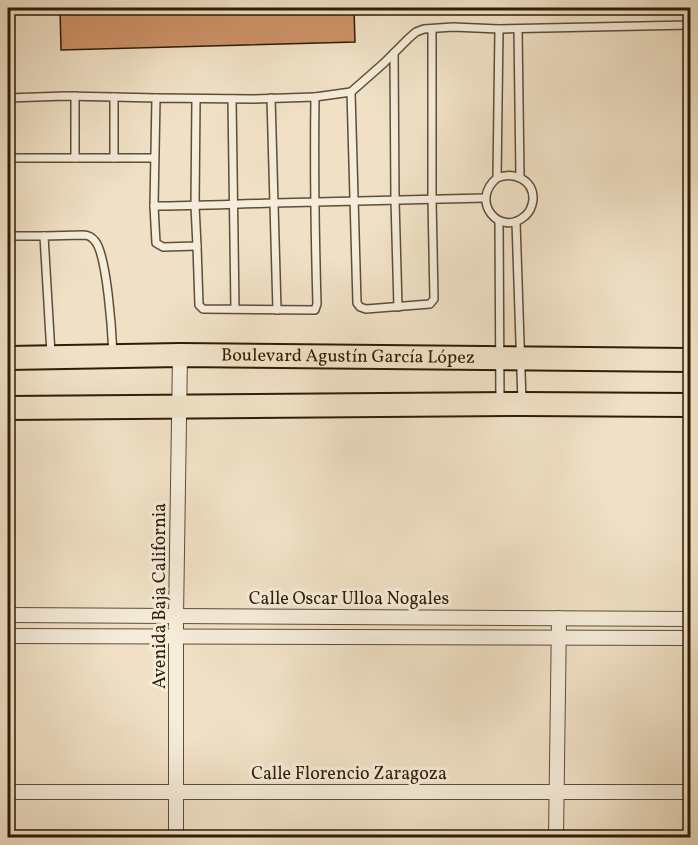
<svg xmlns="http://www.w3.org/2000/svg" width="698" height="845" font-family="Vollkorn,serif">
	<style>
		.building { fill: #cd9268; stroke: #2d1d05; stroke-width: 1.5 }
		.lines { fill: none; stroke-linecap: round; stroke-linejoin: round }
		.service-casing { stroke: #5e4e35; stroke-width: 10 }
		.minor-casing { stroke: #5e4e35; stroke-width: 16 }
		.primary-casing { stroke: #2d1d05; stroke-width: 26 }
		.service { stroke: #f5ecda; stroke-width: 7 }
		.minor { stroke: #f5ecda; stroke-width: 14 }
		.primary { stroke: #f0e1c6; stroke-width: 22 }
		.labels { text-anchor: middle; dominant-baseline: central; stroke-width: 6; stroke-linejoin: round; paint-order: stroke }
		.street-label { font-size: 18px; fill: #2d1d05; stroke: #f5ecda }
	</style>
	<rect width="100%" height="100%" fill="#f0e1c6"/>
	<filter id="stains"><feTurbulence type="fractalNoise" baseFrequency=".00333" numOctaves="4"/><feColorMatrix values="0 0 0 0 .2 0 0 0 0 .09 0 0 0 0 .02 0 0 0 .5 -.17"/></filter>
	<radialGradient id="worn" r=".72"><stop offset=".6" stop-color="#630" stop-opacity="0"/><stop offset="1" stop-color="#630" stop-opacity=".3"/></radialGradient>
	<polygon class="building" points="60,8 354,8 355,42 61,50"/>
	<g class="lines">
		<g class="service-casing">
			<g id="service">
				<polyline points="518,29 520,177"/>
				<polyline points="394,53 395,200 398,307"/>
				<polyline points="351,92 357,303 360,307 366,309 430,304 434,299 432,199 432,29"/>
				<polyline points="75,96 75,158"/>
				<polyline points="114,97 156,98"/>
				<polyline points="315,97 351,92 384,63 409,38 416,32 424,29 453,27 499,29 690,25"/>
				<polyline points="8,98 65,96 114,97 114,158"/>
				<polyline points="271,98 277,310"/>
				<polyline points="232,99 235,309"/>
				<polyline points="8,154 15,158 154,158"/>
				<path d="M497,178C514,171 534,180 533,200C532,207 530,212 525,216C500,238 469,201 497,178L499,29"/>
				<polyline points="154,206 156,243 163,247 197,246 195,206 196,99"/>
				<polyline points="499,221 500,401"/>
				<polyline points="516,222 522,402"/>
				<polyline points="8,236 44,236"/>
				<path d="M197,246L199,305L203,309L315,310L317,304C315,235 314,166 315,97L253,99L156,98L154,206C194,206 234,204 274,203C344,201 415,200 485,198"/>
				<path d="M51,354L44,236L83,235C88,235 91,236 95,241C107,255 112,332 113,354"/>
			</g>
		</g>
		<g class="minor-casing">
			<g id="minor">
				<polyline points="8,615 690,619"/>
				<polyline points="8,636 690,638"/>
				<polyline points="8,792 690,792"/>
				<polyline points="176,838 176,617 180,355"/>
				<polyline points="556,838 559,618"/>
			</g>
		</g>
		<g class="primary-casing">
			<g id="primary">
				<path id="s1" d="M8,358L180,355L690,360"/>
				<polyline points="8,408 523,404 690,405"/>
			</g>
		</g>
		<use href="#service" class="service"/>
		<use href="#minor" class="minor"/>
		<use href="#primary" class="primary"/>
	</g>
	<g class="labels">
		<g class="street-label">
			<text stroke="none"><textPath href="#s1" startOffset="340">Boulevard Agustín García López</textPath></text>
			<text transform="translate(160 596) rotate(-90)">Avenida Baja California</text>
			<text x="349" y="599">Calle Oscar Ulloa Nogales</text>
			<text x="349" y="774">Calle Florencio Zaragoza</text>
		</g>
	</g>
	<rect width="698" height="845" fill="none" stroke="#f0e1c6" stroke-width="30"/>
	<rect x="9" y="9" width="680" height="827" fill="none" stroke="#2d1d05" stroke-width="3"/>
	<rect x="15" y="15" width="668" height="815" fill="none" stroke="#2d1d05" stroke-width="1.5"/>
	<rect width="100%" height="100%" filter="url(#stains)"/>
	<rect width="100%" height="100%" fill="url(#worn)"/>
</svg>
